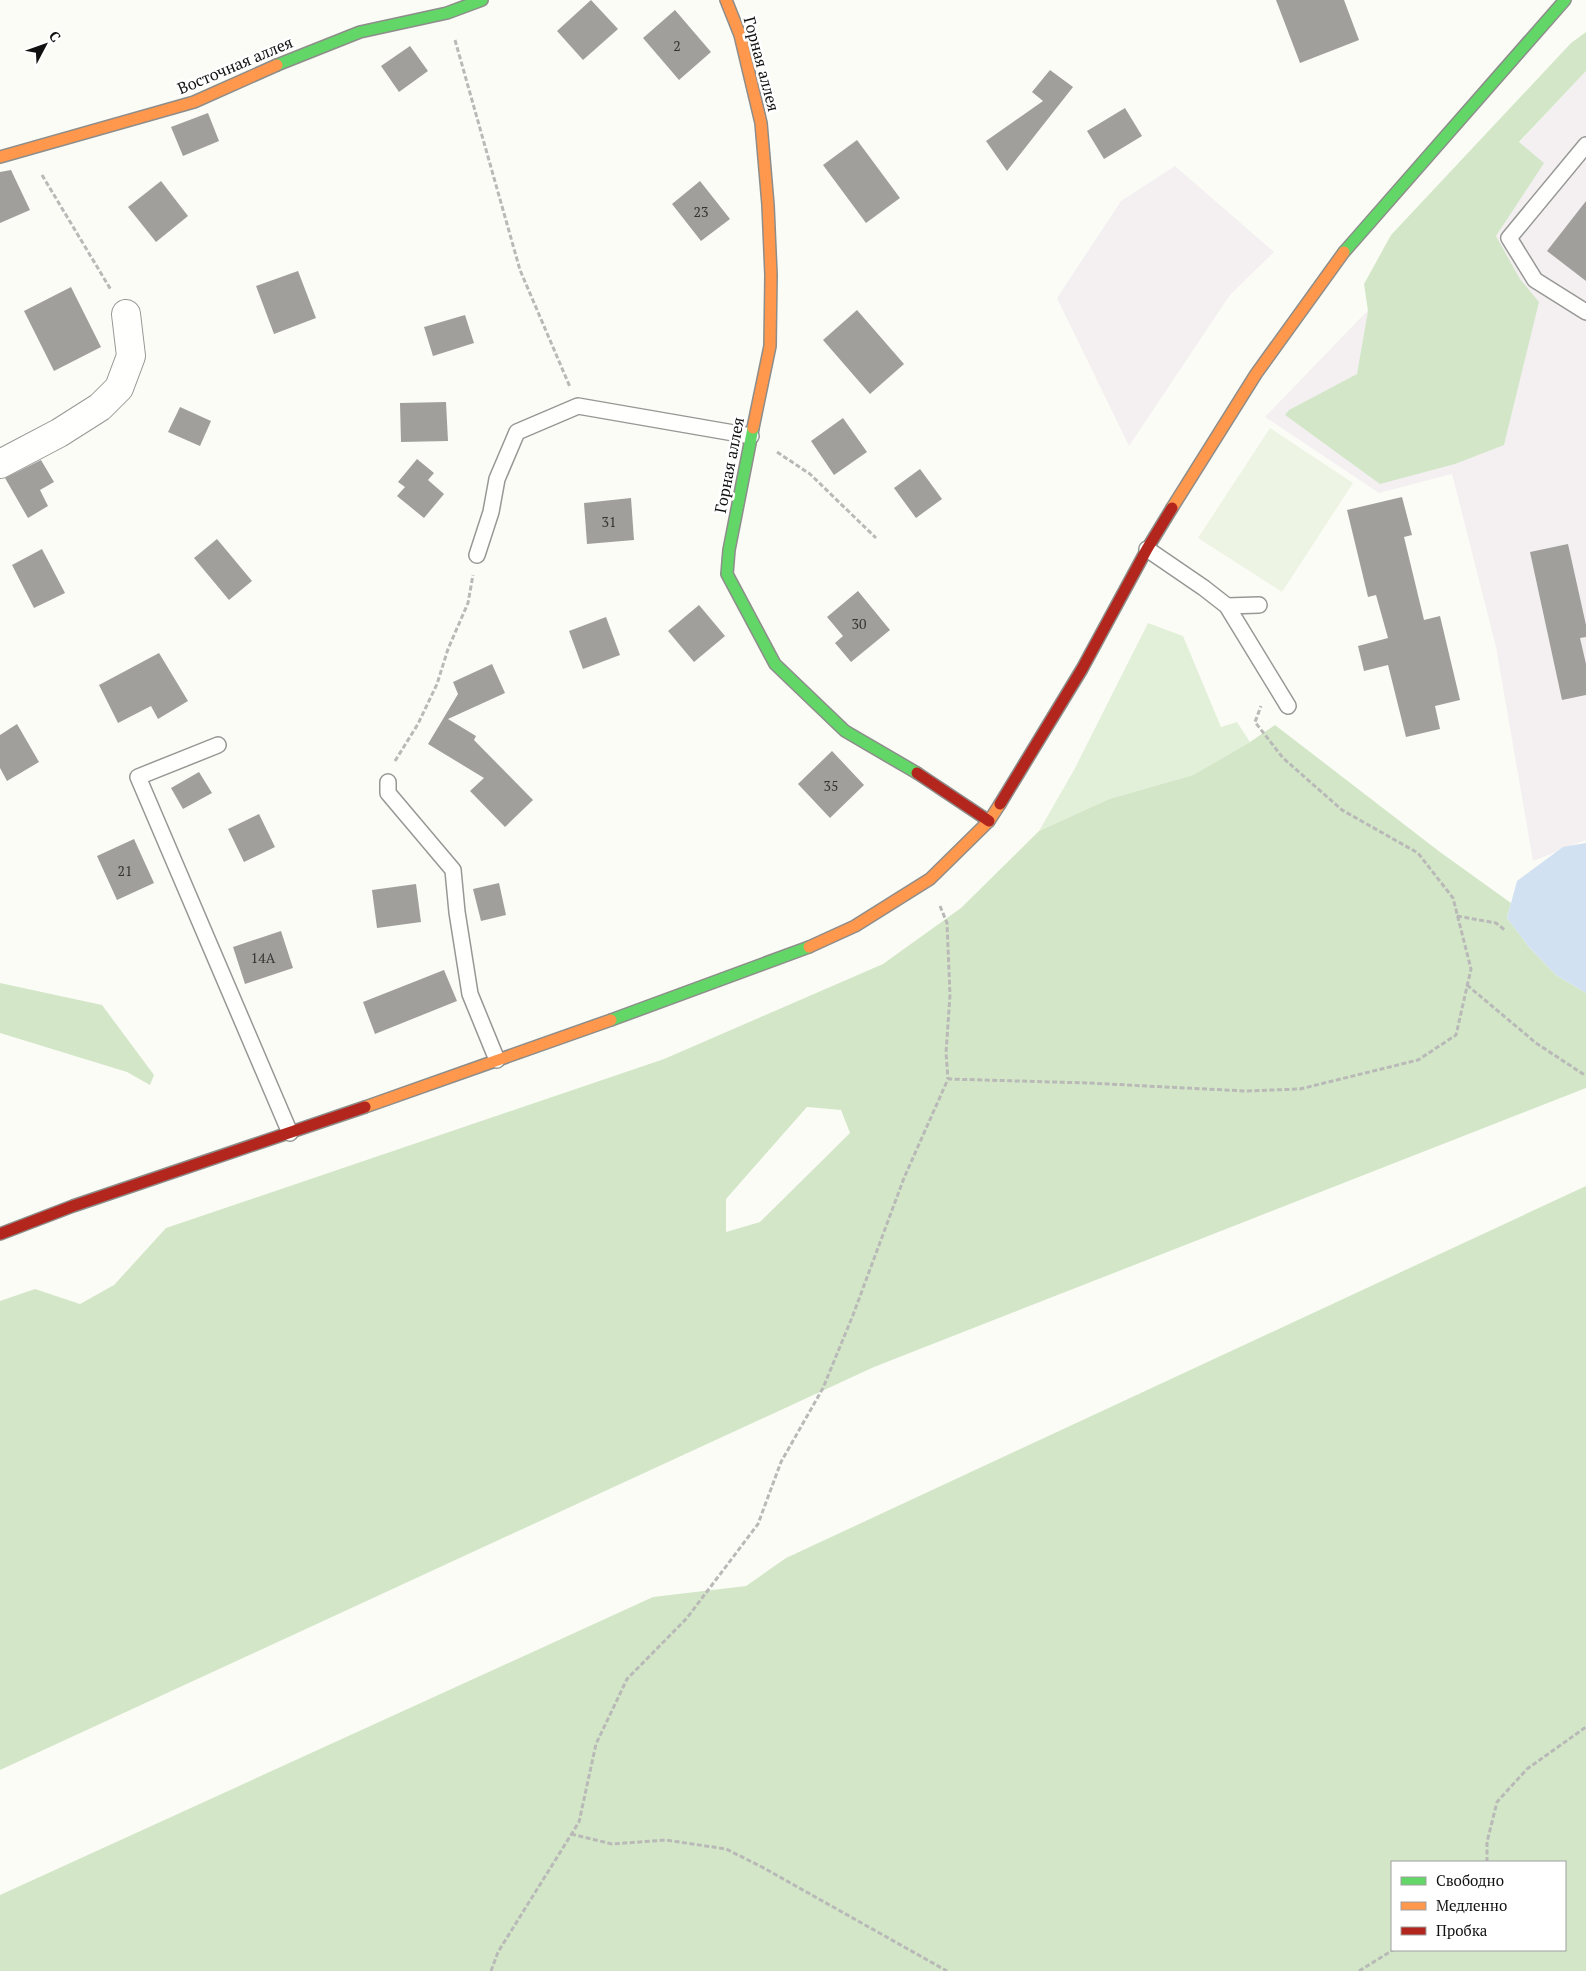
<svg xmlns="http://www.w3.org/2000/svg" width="1586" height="1971" font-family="'PT Serif',serif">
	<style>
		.industrial { fill: #f4f0f2 }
		.green { fill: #e3f0d9 }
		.forest { fill: #d3e7c8; fill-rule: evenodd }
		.pitch { fill: #edf4e3 }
		.water { fill: #d1e1f2 }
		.building { fill: #a09f9c }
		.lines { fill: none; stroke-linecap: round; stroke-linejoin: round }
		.lane-casing { stroke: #979795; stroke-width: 18 }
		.street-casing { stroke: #979795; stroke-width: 30 }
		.fast-casing { stroke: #8d8d8b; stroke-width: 14 }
		.slow-casing { stroke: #8d8d8b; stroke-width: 14 }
		.jam-casing { stroke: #8d8d8b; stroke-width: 14 }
		.path { stroke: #b9b9b8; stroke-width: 3; stroke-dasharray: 5 2.5; stroke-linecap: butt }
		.lane { stroke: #fffffe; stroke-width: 15 }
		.street { stroke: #fffffe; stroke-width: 28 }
		.fast { stroke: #63d668; stroke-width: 11 }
		.slow { stroke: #ff974d; stroke-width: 11 }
		.jam { stroke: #b3261e; stroke-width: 11 }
		.labels { text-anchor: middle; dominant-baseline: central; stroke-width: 5; stroke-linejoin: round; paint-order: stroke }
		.number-label { font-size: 14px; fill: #353434 }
		.street-label { font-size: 16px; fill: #111; stroke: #fff }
	</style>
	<rect width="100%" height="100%" fill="#fcfcf7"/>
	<g class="industrial">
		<polygon points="1586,71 1586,840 1533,861 1496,647 1452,474 1379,493 1265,417 1400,277 1519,143"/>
		<polygon points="1175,166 1274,252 1230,295 1129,446 1057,298 1121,201"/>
	</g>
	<polygon class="green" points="1148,623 1183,636 1221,727 1237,722 1250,742 1193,775 1109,799 1039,831 1074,770"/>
	<g class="forest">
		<polygon points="1586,32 1586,71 1519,142 1544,163 1496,236 1520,279 1539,302 1504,445 1455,464 1380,484 1285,415 1289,410 1357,374 1368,311 1364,284 1391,235 1571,43"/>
		<path d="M1275,725L1440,852L1511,903L1507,918L1529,947L1556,975L1586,993V1088L874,1367L0,1770V1301L35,1289L80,1304L114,1285L166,1228L664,1059L883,964L961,908L1039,831L1109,799L1193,775L1250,742ZM807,1107L841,1110L850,1133L760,1222L726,1232V1199Z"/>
		<polygon points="0,983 102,1005 154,1075 150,1085 127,1072 0,1033"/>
		<path d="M1586,1186V1971H0V1895L653,1597L746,1586L786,1558ZM1392,1862H1565V1950H1392Z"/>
	</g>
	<polygon class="pitch" points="1270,428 1353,483 1282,592 1198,538"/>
	<polygon class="water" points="1586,843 1586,993 1556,975 1529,947 1507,918 1517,881 1563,847"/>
	<g class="building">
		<polygon points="591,0 618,29 583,60 557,31"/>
		<polygon points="1276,0 1344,0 1359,40 1300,63"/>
		<polygon points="675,10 711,52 679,80 643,38"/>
		<polygon points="410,46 428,71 399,92 381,66"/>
		<polygon points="1050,70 1073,87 1007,171 986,141 1043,101 1032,92"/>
		<polygon points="1125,108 1142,136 1104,159 1087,131"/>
		<polygon points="208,113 219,141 183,156 171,127"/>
		<polygon points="857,140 900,198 866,223 823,165"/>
		<polygon points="11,170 30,210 0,223 0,172"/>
		<polygon points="161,181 188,216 156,242 128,207"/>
		<polygon points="700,181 730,219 701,241 672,204"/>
		<polygon points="1586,201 1586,281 1547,251"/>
		<polygon points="298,271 316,318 274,334 256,286"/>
		<polygon points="71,287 101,347 54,371 24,311"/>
		<polygon points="857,310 904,364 870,394 823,340"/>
		<polygon points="465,315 474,343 433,356 424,327"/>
		<polygon points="446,402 448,441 401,442 400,403"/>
		<polygon points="180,407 211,421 200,446 168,432"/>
		<polygon points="843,418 867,452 834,475 811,441"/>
		<polygon points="417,459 434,473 428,480 444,494 424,518 397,496 405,487 398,482"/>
		<polygon points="41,460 54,482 40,490 48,506 28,518 5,478"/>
		<polygon points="920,469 942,499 916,518 894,488"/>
		<polygon points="1402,497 1412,535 1404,537 1424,620 1440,616 1460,700 1435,706 1440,729 1406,737 1388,665 1364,671 1358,646 1388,638 1376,595 1368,597 1347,510"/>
		<polygon points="631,498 634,540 587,544 584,503"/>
		<polygon points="217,539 252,581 229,600 194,558"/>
		<polygon points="1568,544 1586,625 1586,637 1580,638 1586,664 1586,695 1562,700 1530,552"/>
		<polygon points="42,549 65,593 34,608 12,565"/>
		<polygon points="858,591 890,630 851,662 835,643 843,636 827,617"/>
		<polygon points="699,605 725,636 694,662 668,631"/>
		<polygon points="606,617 620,655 583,669 569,631"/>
		<polygon points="159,653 188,701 158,719 151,706 118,723 99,685"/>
		<polygon points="492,664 505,693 448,719 476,736 474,740 533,800 505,827 470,791 484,778 428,744 458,694 453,682"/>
		<polygon points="17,724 39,762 7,781 0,768 0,735"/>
		<polygon points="832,751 864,785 830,818 798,784"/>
		<polygon points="199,772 212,793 183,809 171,788"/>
		<polygon points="259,814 275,847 244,862 228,829"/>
		<polygon points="134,839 154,883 117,900 97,856"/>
		<polygon points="499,883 506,915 481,921 473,889"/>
		<polygon points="416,884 421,922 377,928 372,890"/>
		<polygon points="281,931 293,968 245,984 233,947"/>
		<polygon points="444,970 457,1001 375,1034 363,1002"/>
	</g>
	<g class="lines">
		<g class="lane-casing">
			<g id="lane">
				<polyline points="1586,145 1509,238 1535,280 1586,312"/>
				<polyline points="1147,549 1204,588 1227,606 1288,706"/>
				<polyline points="477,555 491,512 497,479 517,432 578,406 751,436"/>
				<polyline points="1227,606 1259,605"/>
				<polyline points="218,745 138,777 290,1133"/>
				<polyline points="388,782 388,793 453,870 457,912 470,994 497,1060"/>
			</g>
		</g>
		<g class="street-casing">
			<polyline id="street" points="0,464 59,433 100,407 119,388 131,356 126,314"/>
		</g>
		<g class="fast-casing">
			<g id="fast">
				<polyline points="277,65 360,32 447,13 482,0"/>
				<polyline points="1344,252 1565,0"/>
				<polyline points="753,428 729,550 727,574 775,664 845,731 917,773"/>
				<polyline points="611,1020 809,947"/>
			</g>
		</g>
		<g class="slow-casing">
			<g id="slow">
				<polyline points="726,0 740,35 761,123 768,205 771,275 770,346 753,428"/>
				<polyline points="0,157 194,102 277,65"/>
				<polyline points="1172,508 1256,374 1344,252"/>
				<polyline points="809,947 855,926 930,879 989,821 1000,804"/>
				<polyline points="365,1107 611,1020"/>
			</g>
		</g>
		<g class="jam-casing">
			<g id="jam">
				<polyline points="917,773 989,821"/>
				<polyline points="1000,804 1082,669 1147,549 1172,508"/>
				<polyline points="0,1234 73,1206 365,1107"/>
			</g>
		</g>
		<g class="path">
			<polyline points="455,40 520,270 570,387"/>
			<polyline points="42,175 111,290"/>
			<polyline points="777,452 810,474 876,538"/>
			<polyline points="395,761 418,724 437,684 448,649 468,603 473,575"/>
			<polyline points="940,906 947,923 950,995 946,1053 948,1079"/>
			<polyline points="1457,916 1496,923 1506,931"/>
			<polyline points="1467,985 1536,1043 1586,1076"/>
			<polyline points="571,1834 612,1844 666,1840 726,1849 762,1867 947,1971"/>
			<polyline points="1487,1862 1487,1842 1497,1802 1527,1769 1586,1727"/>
			<polyline points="491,1971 498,1952 579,1822 596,1744 627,1679 687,1618 758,1524 781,1462 823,1388 853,1315 904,1178 948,1079 1088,1083 1245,1091 1300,1089 1418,1060 1456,1035 1471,969 1453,898 1418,853 1342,810 1283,758 1255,722 1261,706"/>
			<polyline points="1359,1971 1393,1950"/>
		</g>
		<use href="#lane" class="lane"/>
		<use href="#street" class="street"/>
		<use href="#fast" class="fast"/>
		<use href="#slow" class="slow"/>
		<use href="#jam" class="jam"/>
	</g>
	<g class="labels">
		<g class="number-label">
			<text x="677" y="45">2</text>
			<text x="701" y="211">23</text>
			<text x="609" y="521">31</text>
			<text x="859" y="623">30</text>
			<text x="831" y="785">35</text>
			<text x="125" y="870">21</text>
			<text x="263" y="957">14А</text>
		</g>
		<g class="street-label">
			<text transform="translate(762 64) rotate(75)">Горная аллея</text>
			<text transform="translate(235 65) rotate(-23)">Восточная аллея</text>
			<text transform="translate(729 465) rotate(-79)">Горная аллея</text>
		</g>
	</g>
	<rect x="1391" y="1861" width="175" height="90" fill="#ffffff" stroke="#a0a0a0"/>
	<rect x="1401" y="1877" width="25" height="8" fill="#63d668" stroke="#a0a0a0"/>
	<text x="1436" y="1886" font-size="15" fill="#111111">Свободно</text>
	<rect x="1401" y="1902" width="25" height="8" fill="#ff974d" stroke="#a0a0a0"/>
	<text x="1436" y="1911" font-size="15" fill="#111111">Медленно</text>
	<rect x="1401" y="1927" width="25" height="8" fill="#b3261e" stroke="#a0a0a0"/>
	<text x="1436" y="1936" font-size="15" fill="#111111">Пробка</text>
	<g transform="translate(45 45) rotate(49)" stroke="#ffffff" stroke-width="4" paint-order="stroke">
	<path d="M0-4L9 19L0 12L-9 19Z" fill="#111111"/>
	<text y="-8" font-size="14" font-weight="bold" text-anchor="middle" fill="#111111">С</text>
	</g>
</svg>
